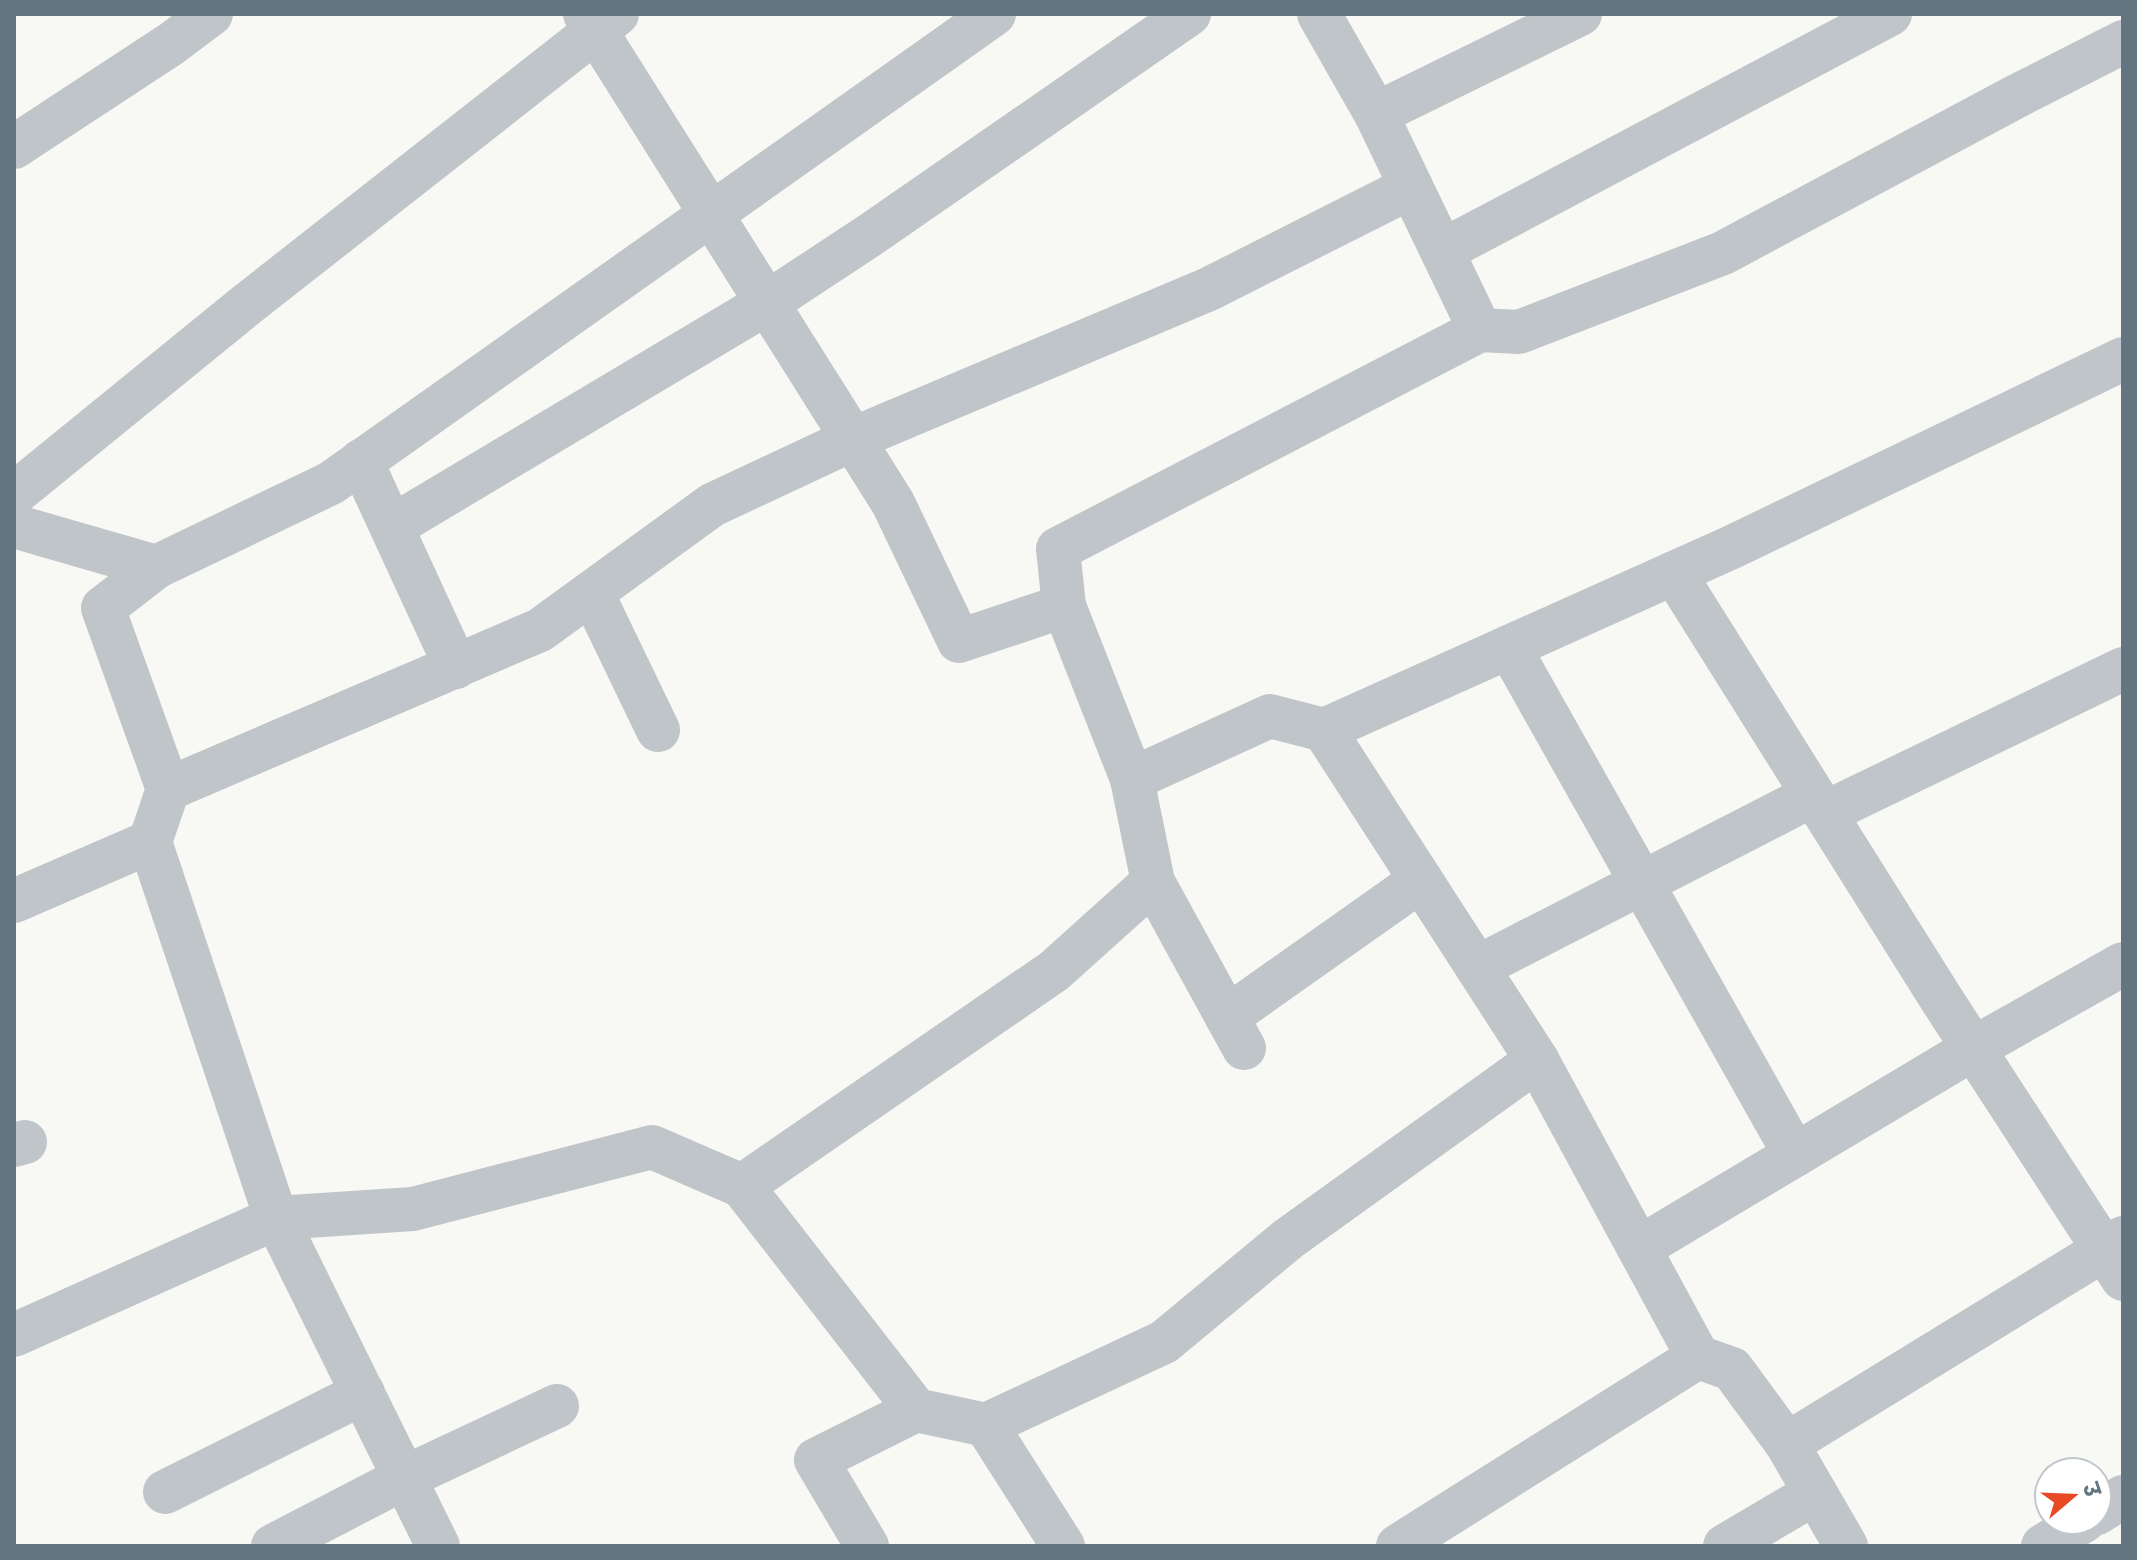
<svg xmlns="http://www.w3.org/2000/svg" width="2137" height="1560" font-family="Poppins,'Noto Sans Devanagari',sans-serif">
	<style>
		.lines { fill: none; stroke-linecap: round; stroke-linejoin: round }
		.minor { stroke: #c0c5c9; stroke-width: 44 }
	</style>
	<rect width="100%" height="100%" fill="#f8f8f5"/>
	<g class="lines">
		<g class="minor">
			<polyline points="585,14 893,503 959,641 1064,606 1132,779 1270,716 1324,730 1732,547 2123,359"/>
			<polyline points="1319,14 1376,114 1580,14"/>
			<polyline points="14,147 171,44 211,14"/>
			<polyline points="1442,251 1890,14"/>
			<polyline points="1480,330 1519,332 1723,253 2017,96 2123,42"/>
			<polyline points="361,461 456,667"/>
			<polyline points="14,494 245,306 617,14"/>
			<polyline points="14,526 156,567 331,483 994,14"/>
			<polyline points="393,526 767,303 873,233 1189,14"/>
			<polyline points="156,567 103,608 168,789 540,630 712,505 853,439 1209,289 1411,187"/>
			<polyline points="1674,573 1942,1000 2123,1279"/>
			<polyline points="592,593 658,730"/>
			<polyline points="1064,606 1058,549 1480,330 1376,114"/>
			<polyline points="1509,647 1795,1155"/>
			<polyline points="1324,730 1537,1060 1698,1357 1732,1369 1787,1444 1846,1546"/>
			<polyline points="168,789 150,842 276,1218 438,1546"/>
			<polyline points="1825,813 2123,669"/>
			<polyline points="1153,882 1244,1048"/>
			<polyline points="14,901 150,842"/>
			<polyline points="1478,967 1813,795"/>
			<polyline points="1227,1017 1421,880"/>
			<polyline points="14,1145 25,1142"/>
			<polyline points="1639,1248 1974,1048 2123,964"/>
			<polyline points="14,1335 276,1218 413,1209 652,1147 742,1186"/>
			<polyline points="986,1425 1164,1342 1288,1239 1537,1060"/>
			<polyline points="1787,1444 2123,1238"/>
			<polyline points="165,1492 363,1393"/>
			<polyline points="2097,1513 2123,1497"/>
			<polyline points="273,1546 406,1477 557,1406"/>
			<polyline points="867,1546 816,1460 916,1410"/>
			<polyline points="1063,1546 986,1425 916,1410 742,1186 1054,971 1153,882 1132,779"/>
			<polyline points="1398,1546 1698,1357"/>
			<polyline points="1725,1546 1815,1493"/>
			<polyline points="2043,1546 2085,1520"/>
		</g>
	</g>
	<rect width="2137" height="1560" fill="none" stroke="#627581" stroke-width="32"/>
	<g transform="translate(2073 1496) rotate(71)"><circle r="38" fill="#ffffff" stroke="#c0c8cd" stroke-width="2"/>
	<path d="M0-6L14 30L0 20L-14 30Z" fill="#e74a25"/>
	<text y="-12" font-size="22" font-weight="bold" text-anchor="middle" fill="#627581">उ</text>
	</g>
</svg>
